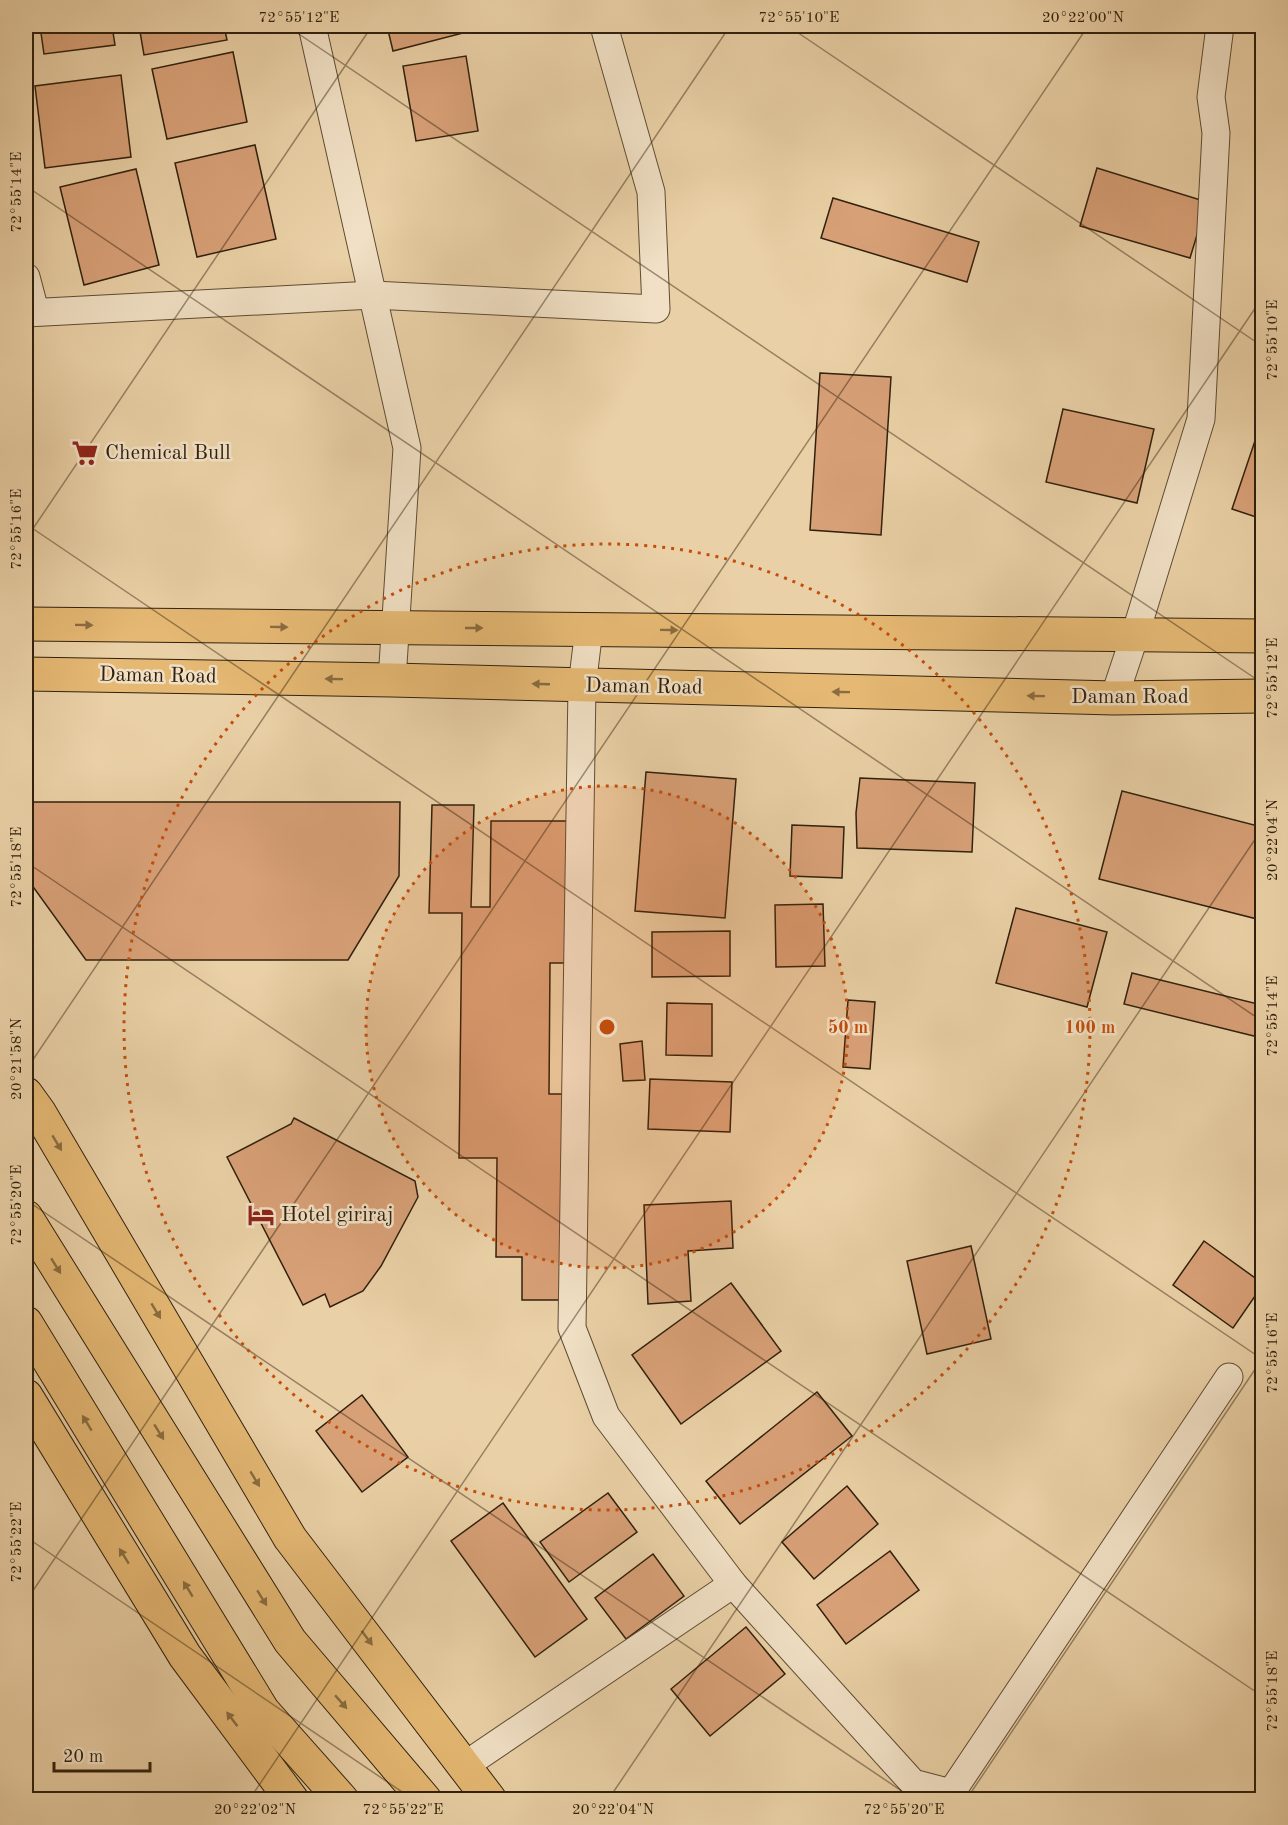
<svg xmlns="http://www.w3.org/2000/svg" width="1288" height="1825" font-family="'Old Standard TT',serif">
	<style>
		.building { fill: #d8a077; stroke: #30200d; stroke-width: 1.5 }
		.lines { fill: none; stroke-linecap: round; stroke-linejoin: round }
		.street-casing { stroke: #5e4c33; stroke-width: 29 }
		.primary-casing { stroke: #30200d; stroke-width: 35 }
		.highway-casing { stroke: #30200d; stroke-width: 35 }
		.street { stroke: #f1e0c5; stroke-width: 27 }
		.primary { stroke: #e5b873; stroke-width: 33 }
		.highway { stroke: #e5b873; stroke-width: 33 }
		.oneway { fill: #8a6c40 }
		.ticks { fill: none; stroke: #30200d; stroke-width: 1.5; stroke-opacity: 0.45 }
		.ring { fill: none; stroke: #c34e0c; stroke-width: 3; stroke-dasharray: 3 6 }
		.labels { text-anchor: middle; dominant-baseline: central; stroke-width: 5; stroke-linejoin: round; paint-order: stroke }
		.poi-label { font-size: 21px; fill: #30200d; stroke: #f1e0c5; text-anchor: start }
		.street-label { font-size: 21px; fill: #30200d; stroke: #f1e0c5 }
		.centre { fill: #c34e0c; stroke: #f1e0c5; stroke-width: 3 }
		.ring-label { font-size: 18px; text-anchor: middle; font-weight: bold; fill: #c34e0c; stroke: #f1e0c5; stroke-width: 5; stroke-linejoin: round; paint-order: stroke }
		.neatline { fill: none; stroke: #30200d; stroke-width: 2 }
		.ticks-label { font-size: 15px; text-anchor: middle; fill: #30200d }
	</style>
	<rect width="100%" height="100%" fill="#ead0a6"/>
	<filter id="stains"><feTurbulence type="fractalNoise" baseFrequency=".00333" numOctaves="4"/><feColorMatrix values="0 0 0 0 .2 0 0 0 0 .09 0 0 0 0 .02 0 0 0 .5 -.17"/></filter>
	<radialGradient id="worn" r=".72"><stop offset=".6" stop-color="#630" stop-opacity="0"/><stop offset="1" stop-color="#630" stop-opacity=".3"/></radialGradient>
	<g class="building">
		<polygon points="40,26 112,26 115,45 44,54"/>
		<polygon points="139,26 224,26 227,40 144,55"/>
		<polygon points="387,26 461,26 463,33 393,51"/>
		<polygon points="233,52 247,122 167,139 152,69"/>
		<polygon points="466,56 478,131 416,141 403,66"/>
		<polygon points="121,75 131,157 45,168 35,86"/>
		<polygon points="255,145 276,239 197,257 175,163"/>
		<polygon points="1097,168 1207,202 1190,258 1080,226"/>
		<polygon points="136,169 159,265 84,285 60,187"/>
		<polygon points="833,198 979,242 967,282 821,238"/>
		<polygon points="820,373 891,377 881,535 810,530"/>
		<polygon points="1063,409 1154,429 1137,503 1046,482"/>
		<polygon points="1262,420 1262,519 1232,509"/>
		<polygon points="646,772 736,779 725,918 635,911"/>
		<polygon points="860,778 975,783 972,852 857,848 856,813"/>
		<polygon points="1122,791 1262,827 1262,897 1257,919 1099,879"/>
		<polygon points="26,802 400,802 399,876 348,960 86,960 26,877"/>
		<polygon points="432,805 474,805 471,907 490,907 491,821 570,821 569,963 550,963 549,1094 567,1094 566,1300 522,1300 522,1257 496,1257 497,1158 459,1158 462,913 429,913"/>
		<polygon points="792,825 844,827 842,878 790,876"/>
		<polygon points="823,904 825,966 776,967 775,905"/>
		<polygon points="1016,908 1107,932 1087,1007 996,983"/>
		<polygon points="730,931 730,976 652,977 652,932"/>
		<polygon points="1132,973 1262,1005 1262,1038 1124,1004"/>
		<polygon points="848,1000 875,1002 870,1069 843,1067"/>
		<polygon points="667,1003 712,1004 712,1056 666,1055"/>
		<polygon points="642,1041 645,1080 623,1081 620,1044"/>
		<polygon points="650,1079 732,1082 730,1132 648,1129"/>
		<polygon points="294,1118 415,1181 418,1197 381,1266 363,1291 330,1307 325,1294 303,1305 227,1157 291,1124"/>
		<polygon points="731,1201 733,1248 688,1251 691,1301 648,1304 644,1205"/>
		<polygon points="1204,1241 1262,1283 1262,1286 1233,1328 1173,1285"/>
		<polygon points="971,1246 991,1339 927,1354 907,1261"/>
		<polygon points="731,1283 781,1351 681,1424 632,1355"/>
		<polygon points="817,1392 852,1436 740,1524 706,1481"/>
		<polygon points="362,1395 408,1457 362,1492 316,1431"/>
		<polygon points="847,1486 878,1524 814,1579 782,1542"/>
		<polygon points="608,1493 637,1532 569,1582 540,1542"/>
		<polygon points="503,1503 587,1619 535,1657 451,1541"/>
		<polygon points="890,1551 919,1590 846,1644 817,1605"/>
		<polygon points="653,1554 684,1596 626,1639 595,1598"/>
		<polygon points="746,1627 785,1674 710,1736 671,1689"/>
	</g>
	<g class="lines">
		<g class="street-casing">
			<g id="street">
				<polyline points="312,26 407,448 392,680"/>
				<polyline points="26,277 35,311"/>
				<polyline points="26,313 373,295 656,309 651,192 604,26"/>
				<polyline points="589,629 582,686 572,1328 606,1416 733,1584 913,1783 951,1793 1229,1377"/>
				<polyline points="1114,698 1135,635 1201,419 1216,133 1211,97 1220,26"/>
				<polyline points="464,1766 733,1584"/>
			</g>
		</g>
		<g class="primary-casing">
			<g id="primary">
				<polyline points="26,624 1262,636"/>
				<polyline points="26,674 392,680 1114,698 1262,696"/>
			</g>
		</g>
		<g class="highway-casing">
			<g id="highway">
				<polyline points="26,1094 39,1112 290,1538 490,1800"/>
				<polyline points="26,1217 290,1641 425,1800"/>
				<polyline points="26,1323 263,1711 342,1800"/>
				<polyline points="26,1396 185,1656 292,1800"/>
			</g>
		</g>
		<use href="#street" class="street"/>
		<use href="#primary" class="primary"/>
		<use href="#highway" class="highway"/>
	</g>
	<defs><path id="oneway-solid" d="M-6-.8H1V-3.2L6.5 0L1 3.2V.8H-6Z" transform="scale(1.5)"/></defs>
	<g class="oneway">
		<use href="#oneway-solid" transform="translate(84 625) rotate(1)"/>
		<use href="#oneway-solid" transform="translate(279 627) rotate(1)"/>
		<use href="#oneway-solid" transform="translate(474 628)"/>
		<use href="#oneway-solid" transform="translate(669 630) rotate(1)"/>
		<use href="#oneway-solid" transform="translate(334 679) rotate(-179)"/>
		<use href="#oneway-solid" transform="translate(541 684) rotate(-178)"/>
		<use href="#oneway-solid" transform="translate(841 692) rotate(-179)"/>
		<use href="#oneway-solid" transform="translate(1036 696) rotate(-179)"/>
		<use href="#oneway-solid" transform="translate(57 1143) rotate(59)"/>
		<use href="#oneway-solid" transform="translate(56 1266) rotate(58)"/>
		<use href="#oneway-solid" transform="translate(156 1311) rotate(59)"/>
		<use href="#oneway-solid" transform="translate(87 1423) rotate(-121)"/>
		<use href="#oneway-solid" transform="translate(159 1432) rotate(58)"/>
		<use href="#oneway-solid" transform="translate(255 1479) rotate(59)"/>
		<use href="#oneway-solid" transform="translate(124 1556) rotate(-122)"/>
		<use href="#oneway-solid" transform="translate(188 1589) rotate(-121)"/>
		<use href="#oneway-solid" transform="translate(262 1598) rotate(58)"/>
		<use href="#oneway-solid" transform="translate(367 1638) rotate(53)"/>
		<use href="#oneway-solid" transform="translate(341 1702) rotate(49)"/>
		<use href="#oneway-solid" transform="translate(232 1719) rotate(-127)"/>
	</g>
	<path class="ticks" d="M287,26L1262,683M788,26L1262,346M26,186L1262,1021M26,524L1262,1359M26,539L372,26M26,862L1262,1696M26,1070L730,26M26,1200L915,1800M26,1537L414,1800M26,1601L1088,26M249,1800L1262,298M608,1800L1262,829M966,1800L1262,1359"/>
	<circle cx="607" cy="1027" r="241" fill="#c34e0c" fill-opacity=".12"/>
	<g class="ring">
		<circle cx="607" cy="1027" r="241"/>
		<circle cx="607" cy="1027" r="483"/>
	</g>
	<defs>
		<g id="supermarket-bare" transform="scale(2.07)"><path d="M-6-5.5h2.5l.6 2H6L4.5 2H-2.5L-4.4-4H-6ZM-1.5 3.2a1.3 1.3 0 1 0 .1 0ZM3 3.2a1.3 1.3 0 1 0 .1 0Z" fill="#8f2418" stroke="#f1e0c5" stroke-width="2.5" paint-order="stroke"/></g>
		<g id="hotel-bare" transform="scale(2.07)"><path d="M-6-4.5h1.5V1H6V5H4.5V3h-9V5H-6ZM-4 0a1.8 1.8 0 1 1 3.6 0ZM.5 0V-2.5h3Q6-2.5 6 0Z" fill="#8f2418" stroke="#f1e0c5" stroke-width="2.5" paint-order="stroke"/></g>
	</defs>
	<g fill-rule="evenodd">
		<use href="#supermarket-bare" x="85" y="453"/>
		<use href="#hotel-bare" x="261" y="1215"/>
	</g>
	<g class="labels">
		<g class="poi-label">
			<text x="105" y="453">Chemical Bull</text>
			<text x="281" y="1215">Hotel giriraj</text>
		</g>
		<g class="street-label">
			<text transform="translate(158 676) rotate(1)">Daman Road</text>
			<text transform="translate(644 687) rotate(1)">Daman Road</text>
			<text x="1130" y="697">Daman Road</text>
		</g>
	</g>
	<circle cx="607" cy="1027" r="9" class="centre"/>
	<g class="ring-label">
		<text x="848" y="1033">50 m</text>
		<text x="1090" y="1033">100 m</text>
	</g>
	<rect width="1288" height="1825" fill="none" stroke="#ead0a6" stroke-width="66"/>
	<path d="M54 1762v9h96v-9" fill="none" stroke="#30200d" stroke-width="3"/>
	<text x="63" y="1762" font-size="18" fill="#30200d" stroke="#f1e0c5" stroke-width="4.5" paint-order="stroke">20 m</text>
	<rect x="33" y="33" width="1222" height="1759" class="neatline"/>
	<g class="ticks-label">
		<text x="299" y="22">72°55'12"E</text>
		<text x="799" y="22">72°55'10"E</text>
		<text x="1083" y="22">20°22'00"N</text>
		<text transform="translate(16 192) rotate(-90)" y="5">72°55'14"E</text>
		<text transform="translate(1272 340) rotate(-90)" y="5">72°55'10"E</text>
		<text transform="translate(16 529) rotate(-90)" y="5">72°55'16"E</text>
		<text transform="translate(1272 678) rotate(-90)" y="5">72°55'12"E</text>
		<text transform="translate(1272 840) rotate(-90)" y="5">20°22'04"N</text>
		<text transform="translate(16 867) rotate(-90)" y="5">72°55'18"E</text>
		<text transform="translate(1272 1016) rotate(-90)" y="5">72°55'14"E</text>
		<text transform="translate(16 1059) rotate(-90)" y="5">20°21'58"N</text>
		<text transform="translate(16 1205) rotate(-90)" y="5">72°55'20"E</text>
		<text transform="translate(1272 1353) rotate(-90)" y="5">72°55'16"E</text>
		<text transform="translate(16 1542) rotate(-90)" y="5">72°55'22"E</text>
		<text transform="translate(1272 1691) rotate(-90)" y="5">72°55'18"E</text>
		<text x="255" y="1814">20°22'02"N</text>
		<text x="403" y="1814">72°55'22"E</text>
		<text x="613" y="1814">20°22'04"N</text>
		<text x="904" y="1814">72°55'20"E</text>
	</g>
	<rect width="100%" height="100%" filter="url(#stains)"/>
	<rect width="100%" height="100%" fill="url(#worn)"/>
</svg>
